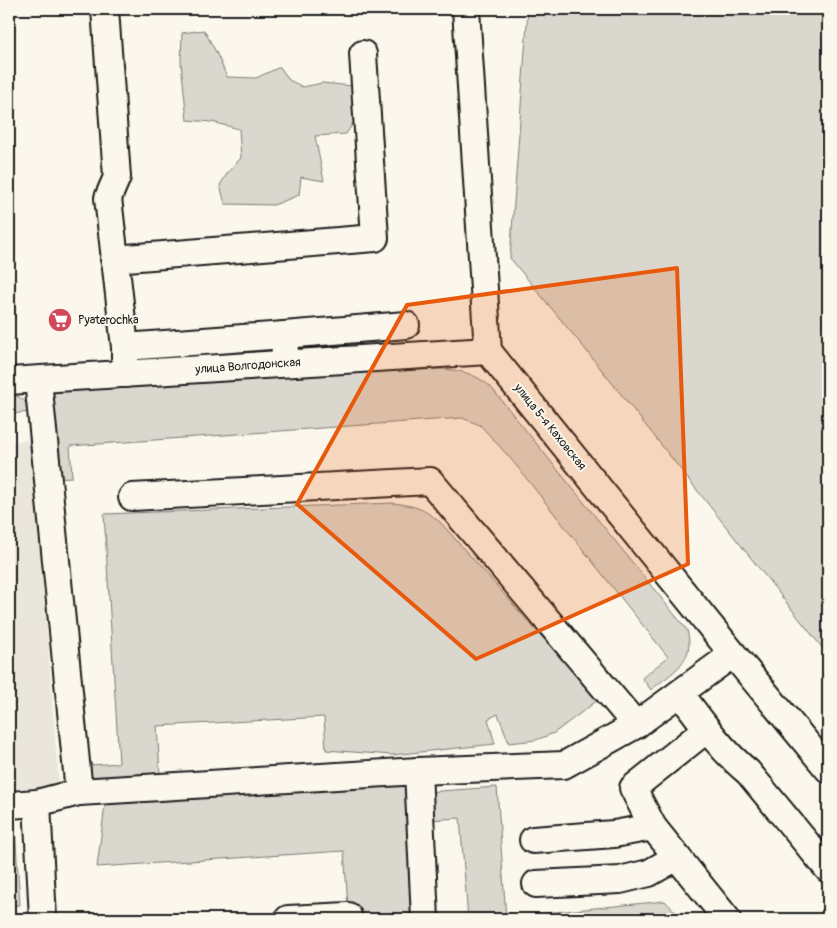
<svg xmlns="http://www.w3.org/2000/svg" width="837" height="928" font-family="Pangolin,sans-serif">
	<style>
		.built { fill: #eae6dc }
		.green { fill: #dad7ce; stroke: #7b7a75 }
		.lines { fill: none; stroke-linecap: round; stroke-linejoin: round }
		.minor-casing { stroke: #1c1c1c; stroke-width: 30 }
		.minor { stroke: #fbf7ec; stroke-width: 26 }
		.marked { fill: #e8590c; fill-opacity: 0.2; stroke: #e8590c; stroke-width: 4; stroke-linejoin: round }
		.labels { text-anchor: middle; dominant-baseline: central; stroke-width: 4; stroke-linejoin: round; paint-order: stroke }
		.poi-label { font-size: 12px; fill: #1c1c1c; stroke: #fbf7ec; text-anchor: start }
		.street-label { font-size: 12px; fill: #1c1c1c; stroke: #fbf7ec }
	</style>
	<rect width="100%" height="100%" fill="#fbf7ec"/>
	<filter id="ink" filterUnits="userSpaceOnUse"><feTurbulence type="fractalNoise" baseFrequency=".02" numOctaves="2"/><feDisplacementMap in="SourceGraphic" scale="10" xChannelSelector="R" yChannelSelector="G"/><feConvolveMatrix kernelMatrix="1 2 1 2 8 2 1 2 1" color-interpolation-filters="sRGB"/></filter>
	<g filter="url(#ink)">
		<polygon class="built" points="32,440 59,786 9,789 9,442"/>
		<g class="green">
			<polygon points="528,9 828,9 828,655 585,349 510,258"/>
			<polygon points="204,30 217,54 227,77 256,78 280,67 289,80 303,87 322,83 353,86 362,110 346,134 315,136 324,181 301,177 299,195 274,205 225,204 220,185 228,172 241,158 239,129 212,122 187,120 181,63 182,33"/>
			<path d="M442,369C461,370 475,374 490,386L687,630C696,662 672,672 651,690L642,678L668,657L511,459L480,425L462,418L70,446L72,477L55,478L52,394L59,389L93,385Z"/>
			<path d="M9,393C20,396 26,401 32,412L9,414Z"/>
			<path d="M393,503C416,506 423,508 441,523L598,700L554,733L536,740L509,743L498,714L488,719L495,744L392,755L326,750L324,717L157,726L160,773L92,778L90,765L119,763L104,514Z"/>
			<polygon points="408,783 412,919 349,919 344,851 97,867 105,805 194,794"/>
			<polygon points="497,787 506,919 468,919 460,818 428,820 426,792"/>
			<polygon points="9,813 14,813 20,905 9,906"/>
			<polygon points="665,901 682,919 525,919 525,915"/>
		</g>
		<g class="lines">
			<g class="minor-casing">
				<g id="minor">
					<polyline points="105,9 117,177 108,198 125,347 125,374"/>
					<polyline points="466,9 488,351 733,654 828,769"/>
					<polyline points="114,259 375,238 363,54"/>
					<polyline points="125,347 284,335"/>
					<polyline points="285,353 284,335 406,325"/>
					<polyline points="38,380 79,792"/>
					<polyline points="9,381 488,351"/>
					<polyline points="132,497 430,481 636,725"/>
					<path d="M680,693C701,721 721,750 748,772L828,869"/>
					<polyline points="707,729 633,788 653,827 727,919"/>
					<polyline points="418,771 425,919"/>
					<polyline points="37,803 43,919"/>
					<polyline points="9,805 37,803 79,792 418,771 564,765 636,725 733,654"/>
					<polyline points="533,840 614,834 653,827"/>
					<polyline points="536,884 620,880 649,873 677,857"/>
					<polyline points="288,919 348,916"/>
				</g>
			</g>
			<use href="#minor" class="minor"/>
		</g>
	</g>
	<path class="marked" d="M677,268L688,564L476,659L297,504L407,305Z"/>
	<defs>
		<g id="supermarket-disc" transform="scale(1.25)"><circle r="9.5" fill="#d1495b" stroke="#fbf7ec"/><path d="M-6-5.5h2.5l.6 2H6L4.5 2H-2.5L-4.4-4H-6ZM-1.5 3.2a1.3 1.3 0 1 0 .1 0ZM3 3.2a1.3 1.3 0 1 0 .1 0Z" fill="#fff"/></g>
	</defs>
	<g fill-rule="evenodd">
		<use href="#supermarket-disc" x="60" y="320"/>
	</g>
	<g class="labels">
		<g class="poi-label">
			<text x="78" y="320">Pyaterochka</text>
		</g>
		<g class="street-label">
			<text transform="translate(248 366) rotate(-4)">улица Волгодонская</text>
			<text transform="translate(550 427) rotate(51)">улица 5-я Каховская</text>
		</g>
	</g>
	<rect width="837" height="928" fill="none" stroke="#fbf7ec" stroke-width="30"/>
	<rect x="15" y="15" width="807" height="898" fill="none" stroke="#1c1c1c" stroke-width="2" filter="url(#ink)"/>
</svg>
